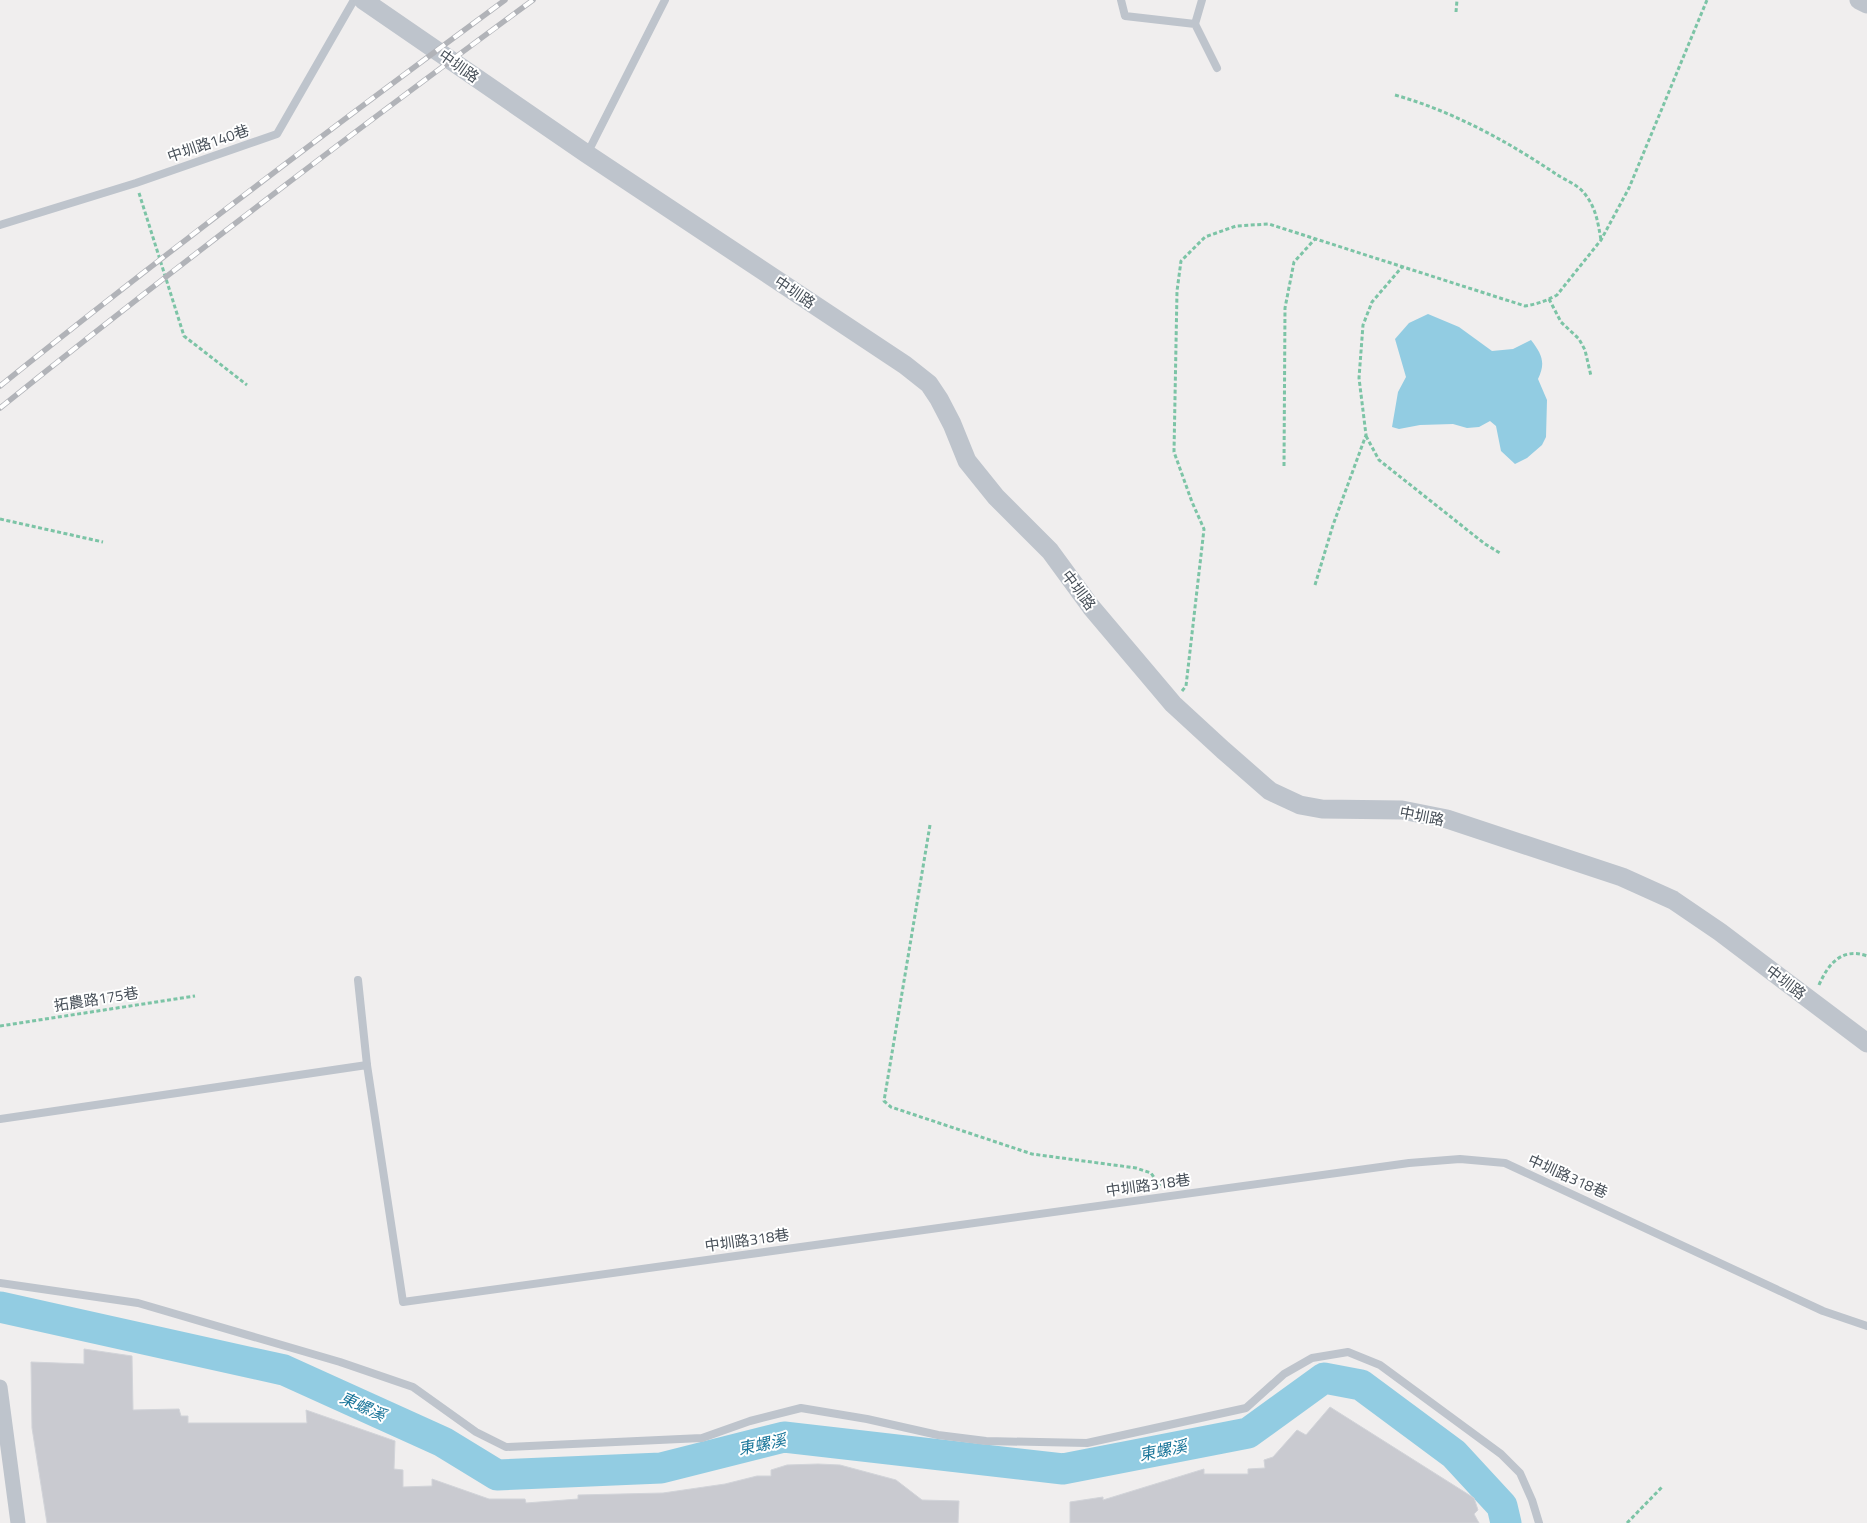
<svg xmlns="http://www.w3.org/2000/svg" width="1867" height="1523" font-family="'Titillium Web','Noto Sans TC',sans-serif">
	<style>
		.water { fill: #92cce2 }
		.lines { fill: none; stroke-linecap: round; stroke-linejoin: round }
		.river { stroke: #92cce2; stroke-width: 31 }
		.building { fill: #c9cad0; stroke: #d2d4d9 }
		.path { stroke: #7cc4a6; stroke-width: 3; stroke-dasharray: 4 2.5; stroke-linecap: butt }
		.service { stroke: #bec4cc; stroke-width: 8 }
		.minor { stroke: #bec4cc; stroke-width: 15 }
		.tertiary { stroke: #bec4cc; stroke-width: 19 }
		.rail-casing { stroke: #b1b3b8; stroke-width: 5.5 }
		.rail { stroke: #fff; stroke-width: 4; stroke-dasharray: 11; stroke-linecap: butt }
		.labels { text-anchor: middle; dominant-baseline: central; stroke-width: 4; stroke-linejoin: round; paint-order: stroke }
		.street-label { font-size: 15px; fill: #485059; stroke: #fff }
		.water-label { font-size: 16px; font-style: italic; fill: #1b769a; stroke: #fff }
	</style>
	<rect width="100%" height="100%" fill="#f0eeee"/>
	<path class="water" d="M1428,314L1459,327L1492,351L1513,349L1531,340C1542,354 1546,363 1538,379L1547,400L1546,437L1542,445L1527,458L1515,464L1501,451L1496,426L1490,421L1479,427L1467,428L1453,424L1420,425L1399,429L1392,427L1398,392L1406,377L1395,339L1409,323Z"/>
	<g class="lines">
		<polyline class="river" points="0,1307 284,1370 443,1442 497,1475 661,1468 784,1437 1063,1469 1248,1433 1324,1378 1361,1385 1454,1454 1502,1506 1506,1523"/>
	</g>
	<g class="building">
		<polygon points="84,1349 132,1356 133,1410 179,1409 181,1416 188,1416 188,1423 307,1423 306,1410 395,1441 394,1469 403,1470 403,1487 432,1486 432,1479 489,1499 525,1499 526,1503 578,1499 578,1495 663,1493 725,1484 757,1476 771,1476 771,1470 787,1465 818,1464 840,1465 896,1480 922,1500 959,1501 958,1523 47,1523 32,1428 31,1362 84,1364"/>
		<polygon points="1330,1407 1474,1498 1478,1510 1474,1514 1479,1523 1070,1523 1070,1502 1103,1497 1103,1500 1204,1469 1204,1474 1248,1474 1248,1469 1265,1468 1264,1460 1273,1457 1297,1430 1306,1435"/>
	</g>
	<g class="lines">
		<g class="path">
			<polyline points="1456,12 1457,0"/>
			<path d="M1395,95C1452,111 1507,141 1556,174C1565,180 1578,185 1584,193C1596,207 1598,223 1601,240"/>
			<polyline points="139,193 184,336 247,385"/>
			<polyline points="1549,299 1561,322 1579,339 1585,350 1591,376"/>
			<polyline points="1366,436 1379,460 1485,544 1500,553"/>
			<polyline points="1284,466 1285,308 1294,262 1315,239"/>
			<polyline points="0,519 103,542"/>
			<polyline points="1315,585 1333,525 1366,435 1359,378 1363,325 1372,302 1402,267"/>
			<path d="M1182,691L1186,686L1204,529L1192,502L1174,452L1177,291L1181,261L1205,237L1236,226L1269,224L1525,306C1537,304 1546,301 1557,295L1601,240L1629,188L1707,0"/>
			<polyline points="930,825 884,1101 891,1107 1032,1154 1136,1168 1151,1173 1160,1186"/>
			<path d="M1819,985C1828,964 1842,947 1867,956"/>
			<polyline points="0,1026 195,996"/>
			<polyline points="1627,1523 1663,1486"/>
		</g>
		<g class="service">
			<polyline points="1121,0 1125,16 1195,24 1217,68"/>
			<polyline points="1195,24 1202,0"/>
			<polyline points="587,154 665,0"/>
			<polyline points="0,225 136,183 277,134 354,0"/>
			<polyline points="358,980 367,1065"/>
			<polyline points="0,1119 367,1065 403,1302 1409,1163 1460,1159 1505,1163 1823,1311 1867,1326"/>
			<polyline points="0,1283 138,1303 340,1362 413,1387 476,1432 506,1447 702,1438 750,1421 801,1408 867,1419 938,1435 986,1441 1087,1443 1246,1408 1284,1374 1312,1358 1348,1352 1380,1365 1501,1454 1520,1473 1532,1500 1539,1523"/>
		</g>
		<polyline class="minor" points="0,1387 18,1523"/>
		<g class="tertiary">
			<polyline points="363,0 587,154 905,365 929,384 939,399 952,424 967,461 996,497 1050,551 1091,607 1173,704 1223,750 1270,791 1300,805 1322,809 1402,810 1447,819 1622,877 1673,900 1720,932 1867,1043"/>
			<polyline points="1859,0 1867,4"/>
		</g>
		<g class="rail-casing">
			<g id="rail">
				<path d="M0,386C165,253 334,126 505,0"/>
				<path d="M0,408C174,268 352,133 533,0"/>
			</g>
		</g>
		<use href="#rail" class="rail"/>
	</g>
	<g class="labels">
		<g class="street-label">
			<text transform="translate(459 66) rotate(35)">中圳路</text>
			<text transform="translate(208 143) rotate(-19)">中圳路140巷</text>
			<text transform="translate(795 292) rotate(34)">中圳路</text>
			<text transform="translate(1079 590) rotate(53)">中圳路</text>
			<text transform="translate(1422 816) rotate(11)">中圳路</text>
			<text transform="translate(1786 982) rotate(37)">中圳路</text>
			<text transform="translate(96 999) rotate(-9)">拓農路175巷</text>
			<text transform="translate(1568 1176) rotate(24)">中圳路318巷</text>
			<text transform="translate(1148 1185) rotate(-8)">中圳路318巷</text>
			<text transform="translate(747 1240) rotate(-8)">中圳路318巷</text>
		</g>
		<g class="water-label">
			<text transform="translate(363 1406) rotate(24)">東螺溪</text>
			<text transform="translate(762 1444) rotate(-11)">東螺溪</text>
			<text transform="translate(1163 1450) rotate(-11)">東螺溪</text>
		</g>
	</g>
</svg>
